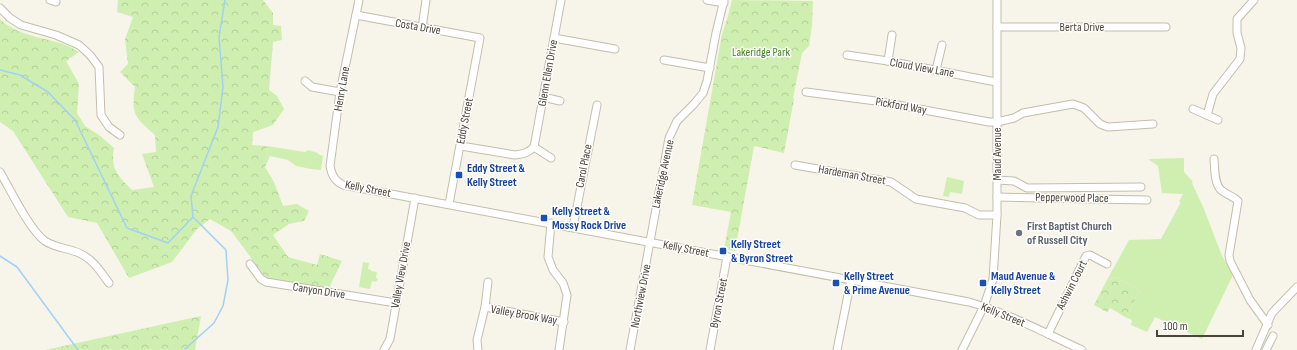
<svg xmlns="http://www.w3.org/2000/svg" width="1297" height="350" font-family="'Sofia Sans Condensed',sans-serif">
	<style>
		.green { fill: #ceefaf }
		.forest { fill: url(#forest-crowns) }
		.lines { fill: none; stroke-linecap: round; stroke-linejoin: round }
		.stream { stroke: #a2d0f8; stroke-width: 1.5 }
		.minor-casing { stroke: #c4bdab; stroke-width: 9 }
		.minor { stroke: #fff; stroke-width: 7 }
		.transit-dot { fill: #1a4fb4; stroke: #fff; stroke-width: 1.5 }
		.worship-dot { fill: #6b7280; stroke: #fff; stroke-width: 1.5 }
		.labels { text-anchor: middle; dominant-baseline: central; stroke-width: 3; stroke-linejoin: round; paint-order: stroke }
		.street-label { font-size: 12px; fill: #4c4537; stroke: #fff }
		.park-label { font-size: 12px; fill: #428622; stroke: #fff }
		.transit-label { font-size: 12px; font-weight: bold; fill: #164399; stroke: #fff; text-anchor: start }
		.worship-label { font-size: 12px; font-weight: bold; fill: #5b616d; stroke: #fff; text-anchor: start }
	</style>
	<defs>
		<pattern id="forest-crowns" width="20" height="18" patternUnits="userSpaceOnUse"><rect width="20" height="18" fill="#ceefaf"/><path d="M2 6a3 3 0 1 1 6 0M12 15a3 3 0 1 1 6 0" fill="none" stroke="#b3ce97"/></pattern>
	</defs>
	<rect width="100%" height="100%" fill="#f7f4ea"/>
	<g class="green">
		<polygon points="267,146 305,152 308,150 318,153 318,154 323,156 321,170 311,169 296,166 288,160 266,155"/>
		<polygon points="1184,158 1184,172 1193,182 1192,183 1204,209 1222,256 1233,275 1202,339 1155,317 1147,332 1131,325 1132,320 1127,318 1139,290 1116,277 1107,280 1129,240 1161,239 1181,202 1179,202 1183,194 1162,193 1158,166 1148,159"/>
		<polygon points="947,177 964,181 962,194 950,192 949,197 943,196"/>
		<polygon points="363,262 369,263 368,269 371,270 371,271 377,272 376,278 378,279 376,282 372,281 370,289 359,287"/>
	</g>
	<g class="forest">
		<path d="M118,0H263L273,13V25L281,26L282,40L273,42L269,90L277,96L284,109L273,125L253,132L252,145L267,146L266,155L270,156L265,167L274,182L283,206L297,204L309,211L304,221L289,224L273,235L288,257L317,265L320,254L342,261L329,288L267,279L231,231L210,219L197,229L172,262L129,278L97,223L68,217L13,131L0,122V19C21,40 55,36 79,52L66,61L79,84L77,113L85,126L99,135L114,148C110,169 118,176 132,190L154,187L142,154L156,152L155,135C135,117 131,115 135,87L120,72L128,64L125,39L133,17L117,12Z"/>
		<polygon points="732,0 813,1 812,25 809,46 802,53 793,98 794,99 784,153 754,146 735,251 724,249 731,212 692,205 722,34 728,16"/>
		<polygon points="1116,277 1139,290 1127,318 1110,308 1107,312 1094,305 1107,280"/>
		<polygon points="201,316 195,350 45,350"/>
	</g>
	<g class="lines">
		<g class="stream">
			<polyline points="0,70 20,75 48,92 75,120 127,228 168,243 193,217"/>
			<polyline points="0,256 17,267 78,350"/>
			<polyline points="184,350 214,323 223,306 228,280 226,250 193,217 191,196 218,127 223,87 219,37 225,0"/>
		</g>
		<g class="minor-casing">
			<g id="minor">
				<polyline points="50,0 56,2"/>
				<path d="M359,0L340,92L330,166C332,176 335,181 343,185L969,302C1008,313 1045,333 1082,350"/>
				<polyline points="707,0 724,3"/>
				<polyline points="0,8 10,18 21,25 56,35 79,45 90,55 99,67 101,115 109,127 120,135"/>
				<polyline points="356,15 480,38 449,204"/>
				<polyline points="997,27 1166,27"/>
				<polyline points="422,28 426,0"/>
				<polyline points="554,38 615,49"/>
				<polyline points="847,55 888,61 996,82"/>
				<polyline points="664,60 710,68"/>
				<polyline points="888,61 892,35"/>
				<polyline points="936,70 942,45"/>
				<polyline points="305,81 312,87 340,92"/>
				<polyline points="806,92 876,101 989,122 997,122 1014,118 1023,113 1073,104 1084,108 1100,124 1108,127 1153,124"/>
				<polyline points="543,97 560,101"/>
				<polyline points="1193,109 1218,120"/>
				<polyline points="1207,115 1213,94 1240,59 1241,48 1237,33 1237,19 1254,0"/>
				<path d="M461,146L515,155C523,154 528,153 534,147"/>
				<polyline points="534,147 561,0"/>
				<polyline points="534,147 551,158"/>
				<path d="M1214,159C1215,169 1214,183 1221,190C1227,195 1233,196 1238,201L1229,255L1230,261L1250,300L1268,325"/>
				<polyline points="795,165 891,182 916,199 965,208 979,215 997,215"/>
				<path d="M0,172C10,189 30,231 45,241C55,248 68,248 79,253C93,259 100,271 109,283"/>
				<polyline points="997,180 1014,181 1027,188 1141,187"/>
				<polyline points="997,197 1147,200"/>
				<polyline points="551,223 548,257 553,270 563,283 567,295 559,350"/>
				<polyline points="573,227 597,105"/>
				<polyline points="250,264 261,279 266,282 396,303"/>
				<polyline points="485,307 564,322"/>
				<polyline points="1048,334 1086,256 1090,255 1107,264"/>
				<polyline points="384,350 390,339 415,198"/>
				<polyline points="478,350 477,340 485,307 488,282"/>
				<polyline points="630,350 669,138 677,121 694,104 703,93 707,81 716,33 724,0"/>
				<polyline points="710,350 727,257"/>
				<polyline points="837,350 851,280"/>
				<polyline points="962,350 984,306 993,279 997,215 997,0"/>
				<polyline points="1256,350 1272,313 1297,287"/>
				<polyline points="1266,350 1273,336"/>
			</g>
		</g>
		<use href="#minor" class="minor"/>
	</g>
	<g class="transit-dot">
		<rect x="455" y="171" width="8" height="8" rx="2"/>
		<rect x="540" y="214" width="8" height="8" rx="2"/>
		<rect x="719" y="247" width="8" height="8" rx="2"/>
		<rect x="832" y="279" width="8" height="8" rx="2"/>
		<rect x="979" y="279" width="8" height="8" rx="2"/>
	</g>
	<circle class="worship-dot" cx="1019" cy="233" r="4"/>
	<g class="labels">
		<g class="street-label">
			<text transform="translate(418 27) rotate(10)">Costa Drive</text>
			<text x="1082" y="27">Berta Drive</text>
			<text transform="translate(922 68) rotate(10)">Cloud View Lane</text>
			<text transform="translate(548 73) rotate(-80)">Glenn Ellen Drive</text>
			<text transform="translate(342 89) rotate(-80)">Henry Lane</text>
			<text transform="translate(901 106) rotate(10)">Pickford Way</text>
			<text transform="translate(465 121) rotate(-79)">Eddy Street</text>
			<text transform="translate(997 154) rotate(-90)">Maud Avenue</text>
			<text transform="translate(584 166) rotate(-79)">Carol Place</text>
			<text transform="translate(663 174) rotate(-78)">Lakeridge Avenue</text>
			<text transform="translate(852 175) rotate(10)">Hardeman Street</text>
			<text transform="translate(368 189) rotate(11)">Kelly Street</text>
			<text transform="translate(1072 198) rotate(1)">Pepperwood Place</text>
			<text transform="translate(686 249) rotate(11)">Kelly Street</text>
			<text transform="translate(401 275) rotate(-80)">Valley View Drive</text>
			<text transform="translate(1072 285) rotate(-63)">Ashwin Court</text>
			<text transform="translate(319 291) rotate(9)">Canyon Drive</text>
			<text transform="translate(641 296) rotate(-79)">Northview Drive</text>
			<text transform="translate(719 303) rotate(-79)">Byron Street</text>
			<text transform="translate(524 315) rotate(10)">Valley Brook Way</text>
			<text transform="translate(1003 315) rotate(22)">Kelly Street</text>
		</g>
		<g class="park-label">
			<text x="761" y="52">Lakeridge Park</text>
		</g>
		<g class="transit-label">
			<text x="467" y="168">Eddy Street &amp;<tspan x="467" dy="14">Kelly Street</tspan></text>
			<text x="552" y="211">Kelly Street &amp;<tspan x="552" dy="14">Mossy Rock Drive</tspan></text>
			<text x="731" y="244">Kelly Street<tspan x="731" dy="14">&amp; Byron Street</tspan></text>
			<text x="844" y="276">Kelly Street<tspan x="844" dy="14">&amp; Prime Avenue</tspan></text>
			<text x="991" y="276">Maud Avenue &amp;<tspan x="991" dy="14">Kelly Street</tspan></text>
		</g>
		<g class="worship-label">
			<text x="1027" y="226">First Baptist Church<tspan x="1027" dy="14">of Russell City</tspan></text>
		</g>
	</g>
	<path d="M1157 330v6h86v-6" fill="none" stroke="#4c4537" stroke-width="2"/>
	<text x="1163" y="330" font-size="12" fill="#4c4537" stroke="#ffffff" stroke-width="3" paint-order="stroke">100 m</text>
</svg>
